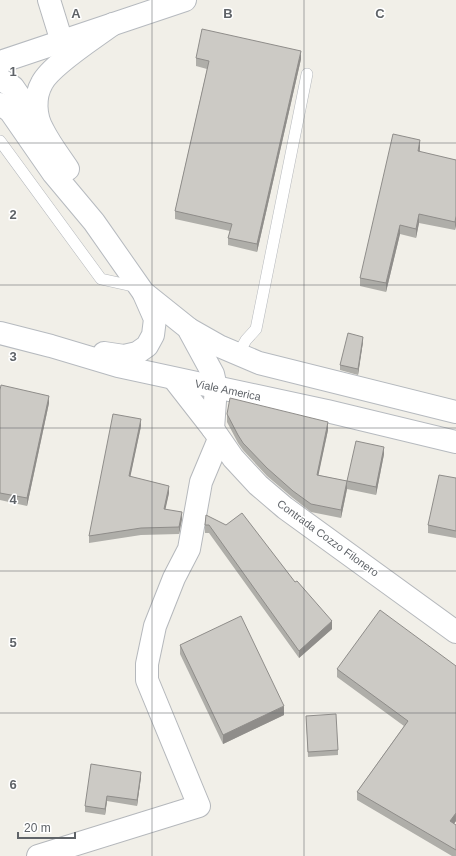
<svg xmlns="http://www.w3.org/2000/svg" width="456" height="856" font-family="Arial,sans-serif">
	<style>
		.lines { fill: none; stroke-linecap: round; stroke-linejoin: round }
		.lane-casing { stroke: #b5b8bc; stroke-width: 12 }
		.street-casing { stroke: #b5b8bc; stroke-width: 24 }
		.secondary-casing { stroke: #b6babf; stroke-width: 24 }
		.lane { stroke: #fff; stroke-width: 11 }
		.street { stroke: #fff; stroke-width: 22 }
		.secondary { stroke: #fff; stroke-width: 22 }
		.wall { fill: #afaea9 }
		.shaded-wall { fill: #8f8d8a }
		.building { fill: #cccac5; stroke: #8f8d8a }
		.grid { fill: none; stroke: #5f6368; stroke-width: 1; stroke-opacity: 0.55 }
		.labels { text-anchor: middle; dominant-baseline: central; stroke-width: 3; stroke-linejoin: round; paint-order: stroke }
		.street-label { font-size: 11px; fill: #5f6368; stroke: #fff }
		.grid-label { font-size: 13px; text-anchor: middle; font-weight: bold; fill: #5f6368; stroke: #fff; stroke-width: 3; stroke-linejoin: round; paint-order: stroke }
	</style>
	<rect width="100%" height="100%" fill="#f1efe8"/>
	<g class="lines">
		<g class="lane-casing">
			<g id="lane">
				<polyline points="0,141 101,279 137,287"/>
				<polyline points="238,354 246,340 256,329 307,74"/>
			</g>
		</g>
		<g class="street-casing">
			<g id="street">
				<polyline points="49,0 62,42"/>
				<polyline points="174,379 213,429 233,458 258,485 285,508 456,632"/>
				<polyline points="213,429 216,387"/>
				<polyline points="38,856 199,806 147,680 147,664 155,626 174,578 189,549 201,482 219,439"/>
			</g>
		</g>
		<g class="secondary-casing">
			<g id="secondary">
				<polyline points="0,62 185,0"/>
				<polyline points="0,79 13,87 38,123"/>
				<polyline points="0,104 10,111 53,173 94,222 143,292 188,328 213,374 216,387"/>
				<path d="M68,169C60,157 50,144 43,130C35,116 34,97 42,83C51,65 96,37 113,24"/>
				<polyline points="189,329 219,346 259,363 456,412"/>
				<polyline points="0,333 51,346 118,366 327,411 456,442"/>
				<polyline points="104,353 124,356 137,353 147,346 153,335 155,319 144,294"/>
			</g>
		</g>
		<use href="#lane" class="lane"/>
		<use href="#street" class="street"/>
		<use href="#secondary" class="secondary"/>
	</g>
	<g class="wall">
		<polygon points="196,58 301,59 257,252 228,245 228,238 230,231 175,219 175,211 207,69 196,66"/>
		<polygon points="420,148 420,152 456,160 456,225 455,230 419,223 416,238 400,234 386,292 360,286 360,278"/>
		<polygon points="363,342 358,375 340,370 340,365"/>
		<polygon points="0,390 49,403 27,506 0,500"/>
		<polygon points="227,414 328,430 318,475 347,481 384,454 376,495 347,489 341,518 311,512 293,498 267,476 243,450 238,443 227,422"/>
		<polygon points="141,426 130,477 169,493 165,509 182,519 179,534 141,535 89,543 89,536"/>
		<polygon points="456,478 456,538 428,533 428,525"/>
		<polygon points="205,525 226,525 295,582 332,629 299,658 209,533 205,533"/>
		<polygon points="180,645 284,715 223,744 180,654"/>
		<polygon points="456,666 456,821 454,824 456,825 456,856 452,856 357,800 357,792 404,726 337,677 337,669"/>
		<polygon points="306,716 338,750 338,755 308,757"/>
		<polygon points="141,777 137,806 107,801 105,815 85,812 85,806"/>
	</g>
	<g class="shaded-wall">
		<polygon points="301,51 301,59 257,252 257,244"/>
		<polygon points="420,140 420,148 418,160 418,151"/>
		<polygon points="419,214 419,223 416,238 416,229"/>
		<polygon points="456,216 456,225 455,230 455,222"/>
		<polygon points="400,225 400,234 386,292 386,283"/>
		<polygon points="363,337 363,342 358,375 358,369"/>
		<polygon points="49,396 49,403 27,506 27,498"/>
		<polygon points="141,419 141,426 129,483 129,476"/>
		<polygon points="328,422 328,430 317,482 317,475"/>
		<polygon points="384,447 384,454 376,495 376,487"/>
		<polygon points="347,481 347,489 341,518 341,510"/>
		<polygon points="169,486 169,493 164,516 164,509"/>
		<polygon points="182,512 182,519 179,534 179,527"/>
		<polygon points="332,621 332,629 299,658 299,651"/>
		<polygon points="284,706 284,715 223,744 223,735"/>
		<polygon points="141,772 141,777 137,806 137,800"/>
		<polygon points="107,796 107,801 105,815 105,809"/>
		<polygon points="456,813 456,821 450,829 450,821"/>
	</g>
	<g class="building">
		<polygon points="202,29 301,51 257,244 228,238 232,224 175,211 209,61 196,58"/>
		<polygon points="393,134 420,140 418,151 456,160 456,216 455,222 419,214 416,229 400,225 386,283 360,278"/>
		<polygon points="348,333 363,337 358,369 340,365"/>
		<polygon points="1,385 49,396 27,498 0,493 0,390"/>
		<polygon points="230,398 328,422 317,475 347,481 341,510 311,504 293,491 267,468 243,443 238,435 227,414"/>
		<polygon points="113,414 141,419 129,476 169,486 164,509 182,512 179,527 141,528 89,536"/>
		<polygon points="356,441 384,447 376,487 347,481"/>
		<polygon points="439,475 456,478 456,531 428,525"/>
		<polygon points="242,513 295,582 297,581 332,621 299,651 209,525 205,525 206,515 226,525"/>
		<polygon points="380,610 456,666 456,813 450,821 456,825 456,850 357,792 408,721 337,669"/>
		<polygon points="241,616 284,706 223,735 180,645"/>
		<polygon points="336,714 338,750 308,752 306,716"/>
		<polygon points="91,764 141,772 137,800 107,796 105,809 85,806"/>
	</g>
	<path class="grid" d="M152,0V856M304,0V856M0,143H456M0,285H456M0,428H456M0,571H456M0,713H456"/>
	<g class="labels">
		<g class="street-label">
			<text transform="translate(228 390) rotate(12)">Viale America</text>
			<text transform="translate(328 538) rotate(36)">Contrada Cozzo Filonero</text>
		</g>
	</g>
	<g class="grid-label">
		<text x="76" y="18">A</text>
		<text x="228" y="18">B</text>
		<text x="380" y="18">C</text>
		<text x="13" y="76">1</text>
		<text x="13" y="219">2</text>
		<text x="13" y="361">3</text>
		<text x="13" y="504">4</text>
		<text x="13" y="647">5</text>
		<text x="13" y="789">6</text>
	</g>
	<path d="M18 832v6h57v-6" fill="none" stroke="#5f6368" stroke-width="2"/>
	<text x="24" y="832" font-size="12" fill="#5f6368" stroke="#ffffff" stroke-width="3" paint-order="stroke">20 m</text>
</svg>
